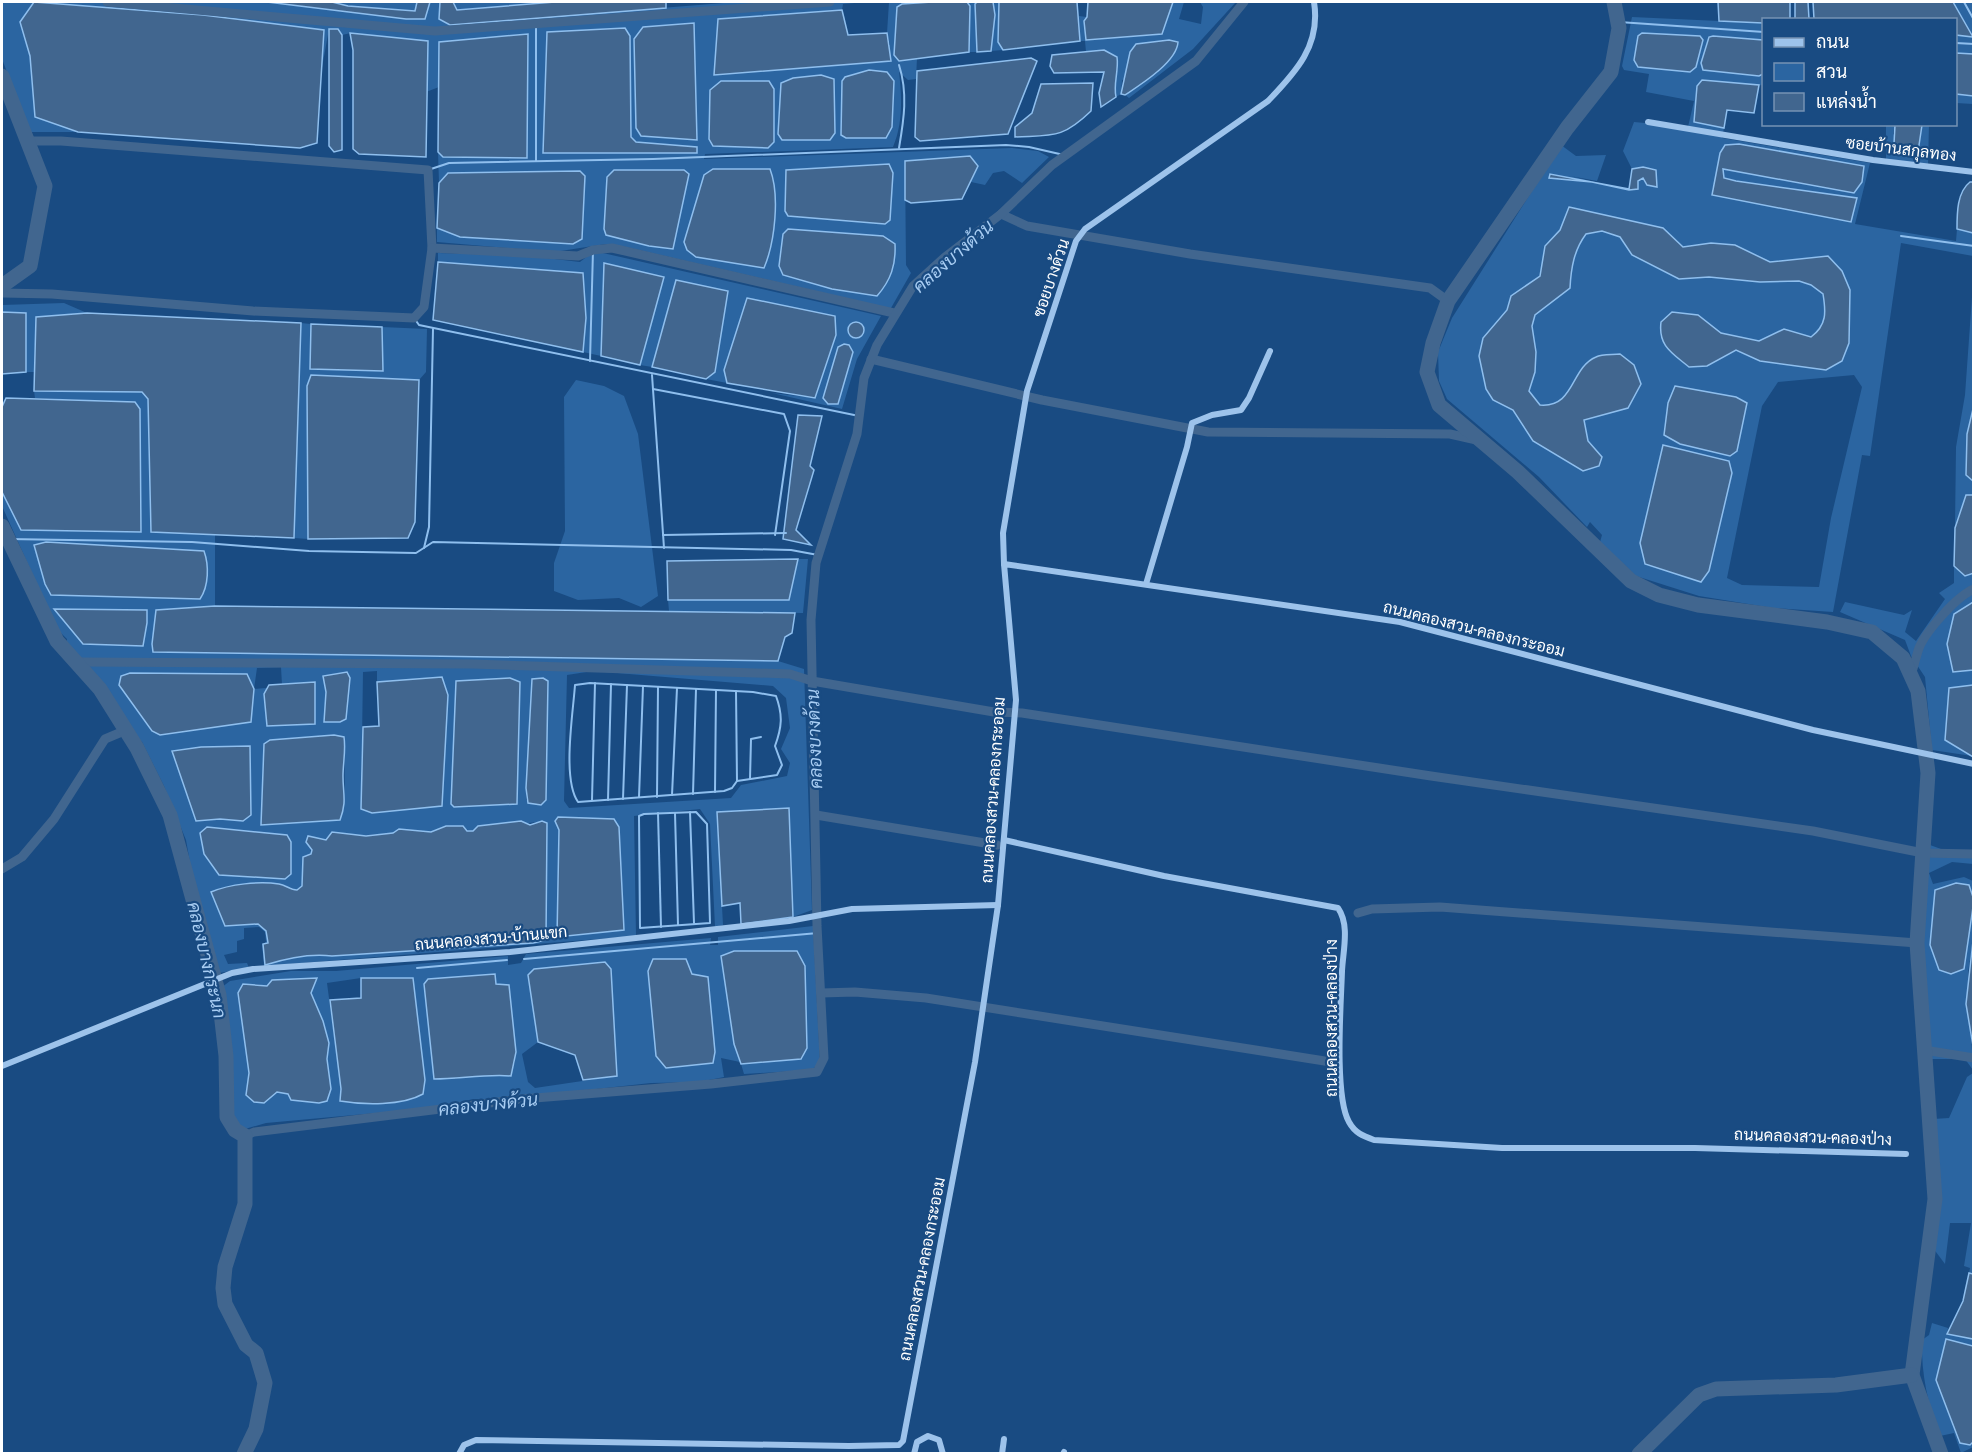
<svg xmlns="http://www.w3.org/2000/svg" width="1975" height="1455" font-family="'Roboto Condensed',Sarabun,sans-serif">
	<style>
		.green { fill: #2b65a1; fill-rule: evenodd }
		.water { fill: #41668f; stroke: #8fbfee; stroke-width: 1.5 }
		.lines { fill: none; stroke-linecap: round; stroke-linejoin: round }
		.stream { stroke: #8fbfee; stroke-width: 2 }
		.canal { stroke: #41668f; stroke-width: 9 }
		.river { stroke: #41668f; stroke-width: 15 }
		.street { stroke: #9dc3eb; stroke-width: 6 }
		.labels { text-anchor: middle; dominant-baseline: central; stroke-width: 4.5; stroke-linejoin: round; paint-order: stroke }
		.street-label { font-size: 16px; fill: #fff; stroke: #194b82 }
		.water-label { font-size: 18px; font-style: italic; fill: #a8cdf3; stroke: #194b82 }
	</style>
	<rect width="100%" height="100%" fill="#194b82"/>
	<g class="green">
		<path d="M2,2H267L424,19L430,2H440L439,19L450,25L736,2H866L843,4L842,10L718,19L890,45L887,33L889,2H932L902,4L897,7L895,55L899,61L917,58L916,79L908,80L899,72C902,96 903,124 893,147L705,154L704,159L1012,148L1038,151L1049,157L1022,183L1004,171L993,173L985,185L971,182L978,166L905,162L906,265L911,273L891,308L883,309L859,301L626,247L606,244L554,252L437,242V228L460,237L572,244L582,239L585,176L448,173L439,183L438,152L444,157L527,158L528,35L440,42L439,87L426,92L428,42L351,33L342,35L338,29H329L319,84L324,30L20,22L30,56L35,117L78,132H30L2,59ZM547,33L630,36L631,137L636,142L697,147V153H543ZM834,79L835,133L830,140ZM721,81L769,82L774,142L768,148L713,146ZM889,164L890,220L885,224L788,216L786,170Z"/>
		<polygon points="332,2 417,2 416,11 347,6"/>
		<polygon points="453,2 555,2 457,10"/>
		<polygon points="967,2 977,2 975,4 977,52 969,52 970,6"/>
		<polygon points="993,2 999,2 998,42 1003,50 991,51 995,15"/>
		<polygon points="1173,2 1184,2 1179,19 1201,24 1203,7 1200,2 1236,2 1193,49 1129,98 1125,95 1158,72 1122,80 1121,94 1116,97 1114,90 1118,68 1104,50 1086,52 1085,41 1080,41 1079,16 1087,17 1086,40 1156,35 1162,34"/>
		<polygon points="1953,2 1973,2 1973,54 1956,53 1956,35 1973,36"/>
		<path d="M1632,17L1763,23V40L1709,37L1701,63L1703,70L1759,76L1763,74V85L1755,86L1695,122L1724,128L1722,138L1870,163L1855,224L1956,241L1957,229L1973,233V256L1901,243L1870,456L1862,455L1833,612L1773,608L1699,596L1636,576L1600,542L1602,535L1590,522L1587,527L1539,477L1447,399L1439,381L1438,352L1452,318L1561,145L1576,156L1606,155L1597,181L1570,176L1629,190L1643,178L1647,185L1657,187L1643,167L1632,169L1623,151L1634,122L1688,127L1694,101L1646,92L1649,74L1624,70L1622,66ZM1642,33L1700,36L1703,40L1696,67ZM1719,167L1862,182L1854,193L1723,169L1724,178L1736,181L1857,198L1851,222L1712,190ZM1854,375L1862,387L1831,518L1819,587L1742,585L1727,578L1762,406L1778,382Z"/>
		<polygon points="1956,94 1973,96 1973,104 1956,103"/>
		<polygon points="1886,125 1895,125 1893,134 1918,152 1922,125 1929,125 1928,165 1886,160"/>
		<polygon points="594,251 881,316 857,359 842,409 772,393 815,398 724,370 727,383 706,379 715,371 728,291 676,281 652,367 640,365 664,277 604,263 601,356 583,352 586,318 583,273 438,262 438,253 529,256 580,262"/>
		<polygon points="1973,283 1974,409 1967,434 1966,474 1973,481 1973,495 1966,496 1955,525 1956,447 1965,395"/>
		<polygon points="64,303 87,313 36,317 34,372 26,372 26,314 2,312 2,305"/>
		<polygon points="301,323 311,324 311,369 382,371 382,327 427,329 426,372 419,380 311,375 307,386 308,539 294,538"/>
		<polygon points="576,380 604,386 624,396 638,434 658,596 641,607 619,598 578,600 554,591 554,563 565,531 564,397"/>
		<path d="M34,391H142L148,399L151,532L215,533V606L156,610L154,652L778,661L804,669L812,910L793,917L789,808L717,812L723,925L715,927L710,824L700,809L634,816L636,936L264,966L262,944L266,942L265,932L259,927L244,928V939L237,941V952L224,955L228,964L247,963L249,968L219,973L197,902L186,840L164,786L142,742L125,725L92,673L66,646L67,639L57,629L2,506V492L22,530L135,402L35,398ZM34,546L205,591L200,599L52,595L45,584ZM281,667L282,685L315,682L267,726L266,688L254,689L257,668ZM377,671V682L442,806L361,809L363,672ZM593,671L773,686L786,698L790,728L781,749L790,763L787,776L741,785L731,798L569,808L564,801L567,675ZM323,677L350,678L346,719L324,721L326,692ZM542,678L548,681L546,800L541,805L526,800V788L532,679ZM334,735L345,749C343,773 348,797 340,820L261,825L264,744L270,740ZM172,751L250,791L251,815L243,821L220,819L196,821ZM558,817L614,819L557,937L559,830ZM536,822L533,943L332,956C309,953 287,957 265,965L263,944L268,943L267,931L258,924L281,884L297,890L302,887L303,857L311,854L310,846L344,833L355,836L393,833L399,829L431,832L446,826L474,831Z"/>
		<polygon points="798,559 808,559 803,613 669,611 668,600 789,600"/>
		<polygon points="1954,566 1965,576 1973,573 1973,602 1954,614 1947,644 1953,672 1973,670 1973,685 1949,688 1945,740 1972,756 1932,750 1925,677 1911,656 1905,640 1840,612 1845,602 1904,615 1912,610 1905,632 1916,641 1945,599 1939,593 1954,583"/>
		<path d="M1930,845L1941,849L1973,852V864L1952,862L1929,873L1933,884L1964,877L1973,881V895L1969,885L1964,969L1973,900V941L1968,972L1973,1070L1965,1059H1931C1920,991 1915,913 1930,845Z"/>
		<path d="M813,926L820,1063L811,1070L744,1074L741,1064L802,1059L807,1048L721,956L734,1044L740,1062L721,1058L724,1077L699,1082L651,1083L532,1096H503L495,1100L473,1099L442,1107L266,1123L245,1129L235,1124L229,1115V1048L222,987L230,981L291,971H336L508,956V965L521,963L526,954L711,938L710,945H718V937ZM495,974L496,984L509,985L515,1062L510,1075H474L455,1079ZM528,975L616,1076L535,1088L528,1082L522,1054L538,1042ZM317,978L311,993L323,1021L329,1043L327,1059L331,1089L319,1103L291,1100L288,1094L277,1092L264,1102H254L246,1095L249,1073L238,993L256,984L267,986L272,980ZM361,978H413L425,1080L423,1094C402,1106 364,1105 340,1101L341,1089L327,983Z"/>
		<polygon points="1973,1073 1973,1274 1969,1273 1970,1268 1964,1266 1971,1223 1950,1223 1945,1264 1933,1248 1938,1213 1933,1119 1949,1118 1967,1077"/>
		<path d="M1932,1323L1948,1328L1947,1334L1973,1339V1346L1946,1339L1936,1380L1959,1443L1970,1445L1973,1441V1447L1961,1453L1954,1433L1940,1436C1928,1404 1921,1375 1922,1340L1929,1335Z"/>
	</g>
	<g class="water">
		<polygon points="34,2 203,15 324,30 317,143 300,148 78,132 35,117 30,56 20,22"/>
		<polygon points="267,2 332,2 348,6 415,11 417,2 430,2 425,19 406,19"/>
		<polygon points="440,2 453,2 457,10 555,2 666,2 666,8 450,25 439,19"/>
		<polygon points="932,2 967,2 970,6 969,52 899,61 894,55 897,7 902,4"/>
		<polygon points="977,2 993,2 995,15 991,51 977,52 975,4"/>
		<polygon points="999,2 1077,2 1080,41 1003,50 998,42"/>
		<polygon points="1088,2 1173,2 1162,34 1086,40 1084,21 1087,17"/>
		<polygon points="1718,2 1790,2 1790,19 1764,20 1763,23 1719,21"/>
		<polygon points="1795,2 1808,2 1809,19 1795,19"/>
		<polygon points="1813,2 1953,2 1973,37 1956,35 1956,20 1814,19"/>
		<polygon points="842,10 848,35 887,33 891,61 714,75 718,19"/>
		<polygon points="694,23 697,140 641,136 636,128 634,39 643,27"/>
		<polygon points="625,28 630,36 631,137 636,142 697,147 697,153 543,153 547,32"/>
		<polygon points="329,29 338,29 342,35 342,150 334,152 329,146"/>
		<polygon points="350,33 428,41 426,157 359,154 353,149 353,50"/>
		<polygon points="1642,33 1700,36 1703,40 1696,67 1690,72 1638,67 1634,60 1638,36"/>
		<polygon points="528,34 527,158 443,157 438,152 439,42"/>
		<polygon points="1713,36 1763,40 1763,74 1759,76 1703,70 1701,63 1709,37"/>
		<path d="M1169,40L1178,42C1177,62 1140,85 1125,95L1121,94L1130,52L1136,44Z"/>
		<path d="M1104,50L1117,57C1119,71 1113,84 1116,97L1101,107L1099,93L1104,72L1054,73L1050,66L1052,55Z"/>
		<polygon points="1956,53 1973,54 1973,96 1956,94"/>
		<polygon points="1031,58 1037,61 1008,134 920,141 915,137 917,71"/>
		<polygon points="869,70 887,72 894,81 892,127 886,138 846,138 841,135 842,81 845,77"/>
		<polygon points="821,75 834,79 835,133 830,140 782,140 778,134 781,83 793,78"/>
		<polygon points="1702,80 1759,85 1754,113 1727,110 1724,128 1694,122 1697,86"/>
		<polygon points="721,81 769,81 774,89 774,142 768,148 713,146 709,139 710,90"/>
		<path d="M1093,83L1091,111C1062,139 1053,135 1015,137V127L1032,113L1041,84Z"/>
		<polygon points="1895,125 1922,125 1918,152 1899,149 1894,144"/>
		<polygon points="1739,144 1864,166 1862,182 1854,193 1723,169 1724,178 1736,181 1857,198 1851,222 1712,195 1720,153 1725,145"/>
		<polygon points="970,156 978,166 962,199 911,203 905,200 905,161"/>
		<polygon points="889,164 893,173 890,220 885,224 788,216 785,211 786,170"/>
		<polygon points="1643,167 1656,170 1657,187 1647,185 1643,178 1638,181 1638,189 1629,190 1592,182 1549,178 1550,174 1629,189 1632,169"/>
		<path d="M713,169H770C780,195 775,242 764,268L696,257L687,250L684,242L704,175Z"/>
		<polygon points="614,170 684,170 689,174 673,249 649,246 606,235 604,229 607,177"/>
		<polygon points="580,171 585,176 582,239 573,244 460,237 437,228 439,183 448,173"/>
		<path d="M1970,182H1973V233L1957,229C1957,213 1957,192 1970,182Z"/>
		<path d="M1569,207L1663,228L1683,247L1711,243L1735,245L1770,262L1828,256L1842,271L1850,290L1849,343L1842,361L1826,370L1760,361L1736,350L1707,366L1689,367C1672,353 1658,346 1661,322L1672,312L1698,315L1721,333L1759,341L1784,329L1811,337C1827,325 1826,312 1823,294L1811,285L1799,281L1760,282L1709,277L1679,279L1632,255L1620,237L1602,231L1586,234C1574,250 1571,268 1570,288L1535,315L1532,326L1536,352L1535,372L1529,391L1540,405C1575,408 1570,368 1596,357C1602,354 1613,355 1620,354L1634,365L1641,384L1628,408L1584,420L1588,441L1602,457L1599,466L1583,471L1533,441L1513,410L1493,400L1486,389L1479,356L1483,338L1507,310L1511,296L1540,276L1545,246L1560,230Z"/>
		<path d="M788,229L883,236L895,244C896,265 891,280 877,296L832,289L783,275L779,266L783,234Z"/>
		<polygon points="438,262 583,273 586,318 583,352 433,320"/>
		<polygon points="604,263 664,277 640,365 601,356"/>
		<polygon points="676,280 728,291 715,372 706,379 652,367"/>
		<polygon points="747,298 835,316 836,335 815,398 727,383 724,370"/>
		<polygon points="2,312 26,313 26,372 2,374"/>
		<polygon points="87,313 301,323 294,538 151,532 148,399 142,392 34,391 36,317"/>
		<circle cx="856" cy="330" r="8"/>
		<polygon points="311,324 382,327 383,371 310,369"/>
		<polygon points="844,344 849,345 853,352 838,404 828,404 823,398 838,347"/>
		<polygon points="311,375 419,380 415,522 408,538 308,539 307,386"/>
		<polygon points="1675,386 1736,397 1747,403 1737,451 1730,456 1680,444 1664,435 1668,403"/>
		<polygon points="6,398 135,402 140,409 141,532 21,530 2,492 2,407"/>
		<polygon points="1973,409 1973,481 1966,475 1967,434"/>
		<polygon points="798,415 822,416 810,466 814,470 796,530 811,545 783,539"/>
		<polygon points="1663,445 1729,461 1732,473 1709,571 1701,582 1645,564 1640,543"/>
		<polygon points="1966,495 1973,495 1974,573 1965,576 1954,566 1955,528"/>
		<path d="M46,542L204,551C209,565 209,586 200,599L51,595L45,584L34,545Z"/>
		<polygon points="798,559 789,600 668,600 667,561"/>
		<polygon points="1973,602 1973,670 1953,672 1947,644 1954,614"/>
		<polygon points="215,606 795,613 792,633 785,637 778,661 153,652 152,644 156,610"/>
		<polygon points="54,609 147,610 147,623 143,646 83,644"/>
		<polygon points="347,672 350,678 346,719 340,722 324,722 326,692 323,676"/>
		<polygon points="130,673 247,674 254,689 251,722 160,735 152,731 119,685 121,676"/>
		<polygon points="442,677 448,695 442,806 372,813 361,809 363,727 379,726 377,682"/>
		<polygon points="510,678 520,682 517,804 454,807 451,804 456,681"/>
		<polygon points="543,678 548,681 546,800 541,805 528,803 526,788 532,679"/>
		<polygon points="315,682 315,724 267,726 264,694 269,685"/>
		<polygon points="1973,685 1974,685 1973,757 1945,740 1949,688"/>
		<path d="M334,735L344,737C346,750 343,763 343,776C343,795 347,801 340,820L261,825L264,744L270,740Z"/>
		<polygon points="250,746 251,815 243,821 220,819 196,821 172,751 201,747"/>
		<polygon points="789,808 793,917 741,924 740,903 722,906 717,812"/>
		<polygon points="558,817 614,819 619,827 624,930 557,937 559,830 555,821"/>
		<path d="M521,821L530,825L542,821L547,823L546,940L533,943L332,956C309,953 287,958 265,965L263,944L268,943L266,931L258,924L225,926L211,892C230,884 259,881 279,884C286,885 290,890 297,890L302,886L303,857L311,854L312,850L306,842L308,836L326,840L332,832L366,836L393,833L399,829L431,832L446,826H463L467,831H473L478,826Z"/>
		<polygon points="207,827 287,835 291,842 291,874 285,879 219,875 204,854 200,833"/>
		<polygon points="1956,883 1969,885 1974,900 1964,969 1951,974 1939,970 1930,945 1935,890"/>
		<polygon points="1973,941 1973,1046 1966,1004"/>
		<polygon points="734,951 797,951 805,966 807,1048 801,1059 741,1064 734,1044 721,956"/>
		<polygon points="653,959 686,959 692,974 708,977 715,1052 713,1063 666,1068 656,1056 648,971"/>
		<polygon points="605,962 611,969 617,1076 583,1080 575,1055 538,1042 528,975 534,969"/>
		<path d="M495,974L496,984L509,985L516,1052L511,1076C484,1074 460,1079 434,1079L424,984L428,979Z"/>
		<polygon points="317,978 311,993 323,1021 329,1043 327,1059 331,1089 327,1101 319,1103 291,1100 288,1094 277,1092 264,1103 254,1102 246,1095 249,1073 238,993 243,984 267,986 272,980"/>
		<path d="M361,978H413L425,1080L423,1094C402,1106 364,1105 340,1101L341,1089L330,1000L361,998Z"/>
		<polygon points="1969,1273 1973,1274 1973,1339 1947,1334 1963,1301"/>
		<polygon points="1946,1339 1973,1346 1974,1441 1970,1445 1960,1443 1936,1380"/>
	</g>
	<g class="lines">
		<g class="stream">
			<polyline points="1964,2 1974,20"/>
			<polyline points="1619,22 1764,32"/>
			<polyline points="1956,43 1974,44"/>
			<path d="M899,148C904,119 908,93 899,65"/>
			<polyline points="536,161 536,24"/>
			<polyline points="428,170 449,163 653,159 1006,145 1029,147 1064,155"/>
			<polyline points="1901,236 1974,246"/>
			<polyline points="414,318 419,325 859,416"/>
			<polyline points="590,361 593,250"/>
			<polyline points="652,375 664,548"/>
			<polyline points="653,389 784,414 790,431 775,535"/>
			<polyline points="663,535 786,533"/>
			<polyline points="8,539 192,542 309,551 416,553 433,542 791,550 818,555"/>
			<polyline points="424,548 429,527 433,329"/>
			<path d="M590,683L753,692L776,696C783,715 782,727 775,746L782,765L777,775L737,781L732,788L724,791L578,802C562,779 573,714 575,685Z"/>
			<polyline points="736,691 737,781"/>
			<polyline points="750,779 751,739 761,737"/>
			<polyline points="715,792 716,690"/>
			<polyline points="693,794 696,689"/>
			<polyline points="672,795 677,688"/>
			<polyline points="639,797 643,686"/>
			<polyline points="657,797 658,687"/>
			<polyline points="623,799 627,685"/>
			<polyline points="592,800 595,683"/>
			<polyline points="608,800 611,684"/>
			<polyline points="690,812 694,923"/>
			<polygon points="696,812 707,824 710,923 640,928 639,816 644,814"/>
			<polyline points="658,813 661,927"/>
			<polyline points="675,813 678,925"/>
			<polyline points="524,959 818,933"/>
			<polyline points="417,968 507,960"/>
		</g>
		<g class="canal">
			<polyline points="107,2 435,31 830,2"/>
			<polyline points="28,141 61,141 428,170 432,248 578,256 593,250 612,248 894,313"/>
			<polyline points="1001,214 1027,226 1190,254 1430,288 1448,301"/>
			<polyline points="2,293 52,294 253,311 414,318 424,307 432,248"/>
			<polyline points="871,359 1042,400 1208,432 1450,434 1481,441"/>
			<polyline points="76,662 472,664 790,674 812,681 994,712 1022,713 1431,776 1813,831 1923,853 1974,854"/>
			<path d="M1911,675C1914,666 1916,657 1919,648C1926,631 1957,596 1974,589"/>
			<polyline points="816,815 997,845"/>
			<polyline points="2,869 22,857 54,819 105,739 124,731"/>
			<polyline points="1358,913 1372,909 1440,907 1917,943"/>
			<polyline points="821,993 855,992 926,998 1331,1062"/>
			<polyline points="1924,1050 1974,1058"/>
			<polyline points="245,1136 254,1132 522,1099 711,1084 817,1072 824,1058 817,926 811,620 816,563 857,434 864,378 877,345 913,286 945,257 1001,214 1052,165 1196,61 1244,2"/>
		</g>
		<g class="river">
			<polyline points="1614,2 1619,28 1611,72 1567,128 1448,301 1433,343 1427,372 1439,405 1518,472 1631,581 1659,595 1698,605 1827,622 1872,632 1903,658 1918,691 1928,773 1917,943 1935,1199 1912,1375 1941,1454"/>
			<polyline points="2,76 45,186 30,266 2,286"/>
			<polyline points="2,526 57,641 100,689 137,748 170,815 219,995 226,1056 227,1117 235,1130 245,1136 245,1204 225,1267 223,1288 225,1304 246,1345 256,1353 265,1383 256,1429 244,1454"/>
			<polyline points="1639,1454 1699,1395 1716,1389 1836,1385 1912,1375"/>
		</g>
		<g class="street">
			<polyline points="1648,122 1873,160 1974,172"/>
			<path d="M1004,564L1003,533L1027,391L1076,241L1085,229L1268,101C1296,72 1321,45 1314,2"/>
			<polyline points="1146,584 1187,447 1192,423 1212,415 1241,410 1249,398 1270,351"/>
			<path d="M1004,840L1164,876L1338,908C1350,925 1343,951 1342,971C1341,1003 1334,1096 1349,1122C1355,1133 1363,1136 1374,1140L1502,1148H1695L1906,1154"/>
			<polyline points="2,1066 232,973 253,969 510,952 789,921 852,909 998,905"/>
			<polyline points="459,1454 464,1445 476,1440 849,1446 899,1445 903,1441 975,1062 998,905 1016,700 1004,564 1400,622 1813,730 1974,764"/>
			<polyline points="914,1454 917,1442 928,1436 939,1440 943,1454"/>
			<polyline points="1002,1454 1004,1439"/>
			<polyline points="1063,1454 1064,1452"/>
		</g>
	</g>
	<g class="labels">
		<g class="street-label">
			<text transform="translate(1901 149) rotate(7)">ซอยบ้านสกุลทอง</text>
			<text transform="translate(1051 278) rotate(-71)">ซอยบางด้วน</text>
			<text transform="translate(1474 629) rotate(14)">ถนนคลองสวน-คลองกระออม</text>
			<text transform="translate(993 790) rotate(-86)">ถนนคลองสวน-คลองกระออม</text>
			<text transform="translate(491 938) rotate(-5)">ถนนคลองสวน-บ้านแขก</text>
			<text transform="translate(1331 1018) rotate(-90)">ถนนคลองสวน-คลองป่าง</text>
			<text transform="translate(1813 1137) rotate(2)">ถนนคลองสวน-คลองป่าง</text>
			<text transform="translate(922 1269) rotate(-79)">ถนนคลองสวน-คลองกระออม</text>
		</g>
		<g class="water-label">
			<text transform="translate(953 256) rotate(-41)">คลองบางด้วน</text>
			<text transform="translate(814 739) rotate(-92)">คลองบางด้วน</text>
			<text transform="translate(207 960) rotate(77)">คลองบางกระนก</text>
			<text transform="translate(488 1104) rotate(-6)">คลองบางด้วน</text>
		</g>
	</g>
	<rect width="1975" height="1455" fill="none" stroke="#ffffff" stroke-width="6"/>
	<rect x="1762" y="18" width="195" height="108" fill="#194b82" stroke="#7593b4" stroke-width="1.5"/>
	<rect x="1774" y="38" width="30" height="9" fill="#9dc3eb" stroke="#7593b4" stroke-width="1.5"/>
	<text x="1816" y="48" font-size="18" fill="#ffffff">ถนน</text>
	<rect x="1774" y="63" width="30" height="18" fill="#2b65a1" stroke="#7593b4" stroke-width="1.5"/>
	<text x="1816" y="78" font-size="18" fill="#ffffff">สวน</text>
	<rect x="1774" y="93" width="30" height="18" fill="#41668f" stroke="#7593b4" stroke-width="1.5"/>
	<text x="1816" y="108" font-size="18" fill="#ffffff">แหล่งน้ำ</text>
</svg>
